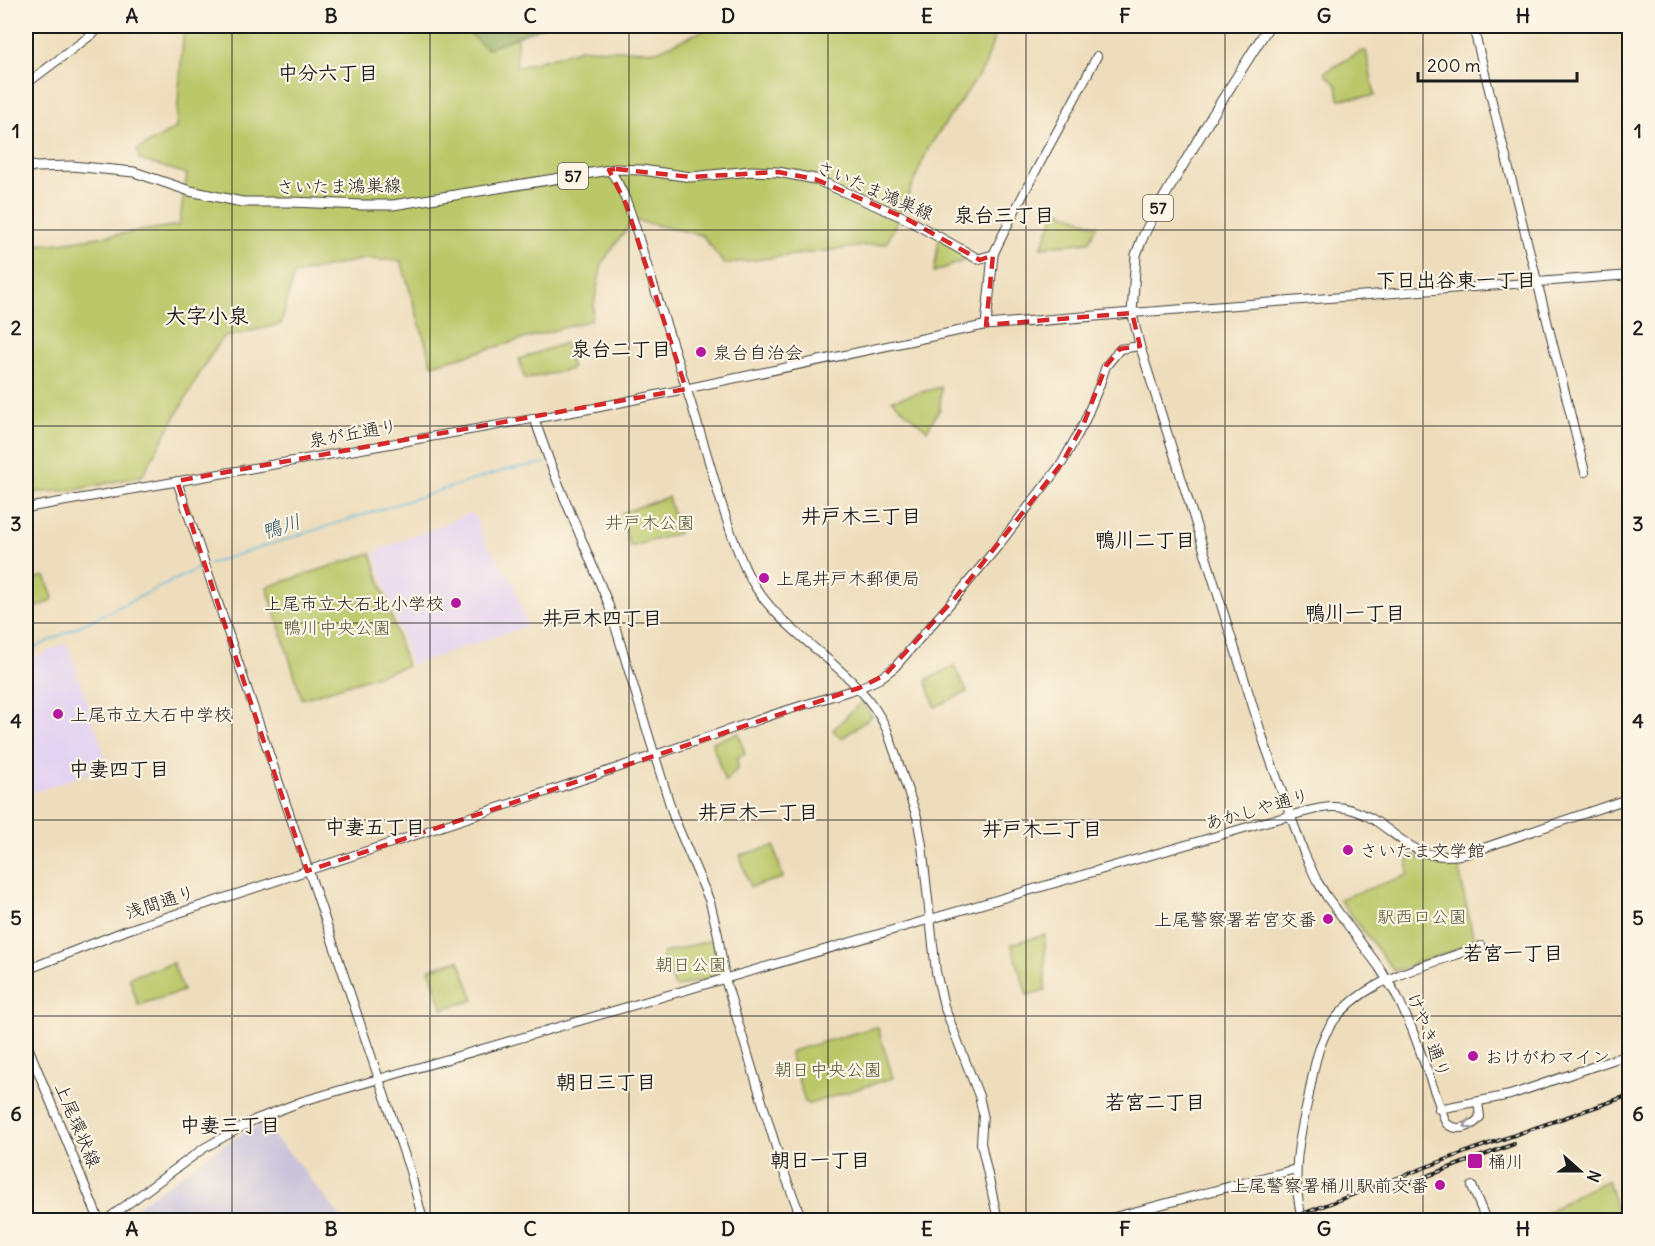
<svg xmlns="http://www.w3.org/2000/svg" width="1655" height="1246" font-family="Delius,'Klee One',sans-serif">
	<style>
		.built { fill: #e3d3f2 }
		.industrial { fill: #c6c0da }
		.green { fill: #bbc86a; stroke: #6c7243; stroke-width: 1.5 }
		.forest { fill: #94ac5e; stroke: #58643d; stroke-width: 1.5 }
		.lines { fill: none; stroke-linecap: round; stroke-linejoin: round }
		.stream { stroke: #61bcdf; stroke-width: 1.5 }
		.secondary-casing { stroke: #3c3934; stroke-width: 10 }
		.primary-casing { stroke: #3c3934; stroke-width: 11 }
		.secondary { stroke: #fff; stroke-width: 8 }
		.primary { stroke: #fff; stroke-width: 9 }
		.rail-casing { stroke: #1c1c1c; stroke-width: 4 }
		.rail { stroke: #fcf5e5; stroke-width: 1.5; stroke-dasharray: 4.5; stroke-linecap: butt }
		.oneway { stroke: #999 }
		.marked { fill: none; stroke: #d62828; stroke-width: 4.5; stroke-dasharray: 12 8; stroke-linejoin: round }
		.grid { fill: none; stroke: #1c1c1c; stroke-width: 1.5; stroke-opacity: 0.55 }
		.poi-dot { fill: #b5179e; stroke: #fcf5e5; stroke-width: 2 }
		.labels { text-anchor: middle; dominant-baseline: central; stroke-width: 4.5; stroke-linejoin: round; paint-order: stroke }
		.shield { fill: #fcf5e5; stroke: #5f5d58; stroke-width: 1.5 }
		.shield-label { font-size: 16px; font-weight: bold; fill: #1c1c1c }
		.street-label { font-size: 18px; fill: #1c1c1c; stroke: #fcf5e5 }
		.poi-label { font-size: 18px; fill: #1c1c1c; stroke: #fcf5e5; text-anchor: start }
		.park-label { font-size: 18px; fill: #545837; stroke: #fcf5e5 }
		.neighbourhood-label { font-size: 20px; font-weight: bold; fill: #1c1c1c; stroke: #fcf5e5 }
		.water-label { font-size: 20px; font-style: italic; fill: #385c6a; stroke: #fcf5e5 }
		.quarter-label { font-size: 21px; font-weight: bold; fill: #1c1c1c; stroke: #fcf5e5 }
		.neatline { fill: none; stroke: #1c1c1c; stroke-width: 2 }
		.grid-label { font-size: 20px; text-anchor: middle; font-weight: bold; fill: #1c1c1c }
	</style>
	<rect width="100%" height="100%" fill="#fcf5e5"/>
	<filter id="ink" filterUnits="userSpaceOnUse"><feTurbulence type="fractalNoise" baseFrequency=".0167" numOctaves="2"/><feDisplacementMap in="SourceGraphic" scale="12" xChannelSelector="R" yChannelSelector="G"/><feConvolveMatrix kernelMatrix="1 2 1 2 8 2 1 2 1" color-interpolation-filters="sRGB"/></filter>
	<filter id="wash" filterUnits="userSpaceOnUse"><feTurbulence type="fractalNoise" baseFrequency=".008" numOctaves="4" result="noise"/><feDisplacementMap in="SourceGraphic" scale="24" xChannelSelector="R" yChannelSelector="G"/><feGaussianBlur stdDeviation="1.35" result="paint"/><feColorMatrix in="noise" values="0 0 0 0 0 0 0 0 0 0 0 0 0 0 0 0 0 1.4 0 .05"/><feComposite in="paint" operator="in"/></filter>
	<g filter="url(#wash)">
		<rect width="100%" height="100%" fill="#eeddbc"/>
		<g class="built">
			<polygon points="471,513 474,515 484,540 513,581 527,626 411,665 375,554 377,551"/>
			<polygon points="65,643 68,645 108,766 26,795 26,662"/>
		</g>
		<polygon class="industrial" points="260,1125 264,1126 292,1156 343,1220 118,1220 226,1143"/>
		<g class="green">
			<polygon points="184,26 518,26 516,68 581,49 657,51 713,26 998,26 985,66 929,147 887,243 724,264 702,235 633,220 602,263 591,320 432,365 401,261 365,259 294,274 281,324 222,338 204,366 142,476 75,490 26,493 26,245 53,244 179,225 187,174 140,160 137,150 176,128"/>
			<polygon points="1366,51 1375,96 1339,99 1337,85 1325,74 1325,72 1360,52"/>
			<polygon points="1057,210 1097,226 1089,242 1041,247"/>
			<polygon points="939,238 973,257 934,272"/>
			<polygon points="565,343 572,369 525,379 519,359"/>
			<polygon points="941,387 940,409 927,430 892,400"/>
			<polygon points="668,497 679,533 630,547 621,513"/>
			<polygon points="371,553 407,666 302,699 267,587"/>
			<polygon points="43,576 46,578 53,598 51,601 26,612 26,582"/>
			<polygon points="954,666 967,692 935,707 926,680"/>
			<polygon points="861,702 872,716 841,739 833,730"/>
			<polygon points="739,733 745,754 737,758 738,768 725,782 712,742"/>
			<polygon points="774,846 783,878 750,887 740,855"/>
			<polygon points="1408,854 1428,861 1458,861 1465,900 1474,941 1472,944 1394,971 1339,899 1408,875"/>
			<polygon points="1045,935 1045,990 1027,995 1011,944"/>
			<polygon points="712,940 714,941 719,970 715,976 677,987 674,986 662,956 663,953"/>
			<polygon points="459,960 474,1000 443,1009 429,969"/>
			<polygon points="173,963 183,991 138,1005 129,977"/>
			<polygon points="876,1027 878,1028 893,1078 809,1104 805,1102 790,1054 791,1051"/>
			<polygon points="1608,1180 1620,1220 1548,1220 1546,1213 1576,1195"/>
		</g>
		<polygon class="forest" points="461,26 544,26 487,49"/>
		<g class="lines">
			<g class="stream">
				<polyline points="208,564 505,470 545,463"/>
				<polyline points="26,652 201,567"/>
			</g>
		</g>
	</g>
	<g filter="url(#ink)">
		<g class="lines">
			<g class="secondary-casing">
				<g id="secondary">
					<polyline points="1473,26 1585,472"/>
					<polyline points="26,84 103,26"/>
					<path d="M609,170C626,188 638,237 646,262C665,320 683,377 701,435C715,480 726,525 745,568C775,636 857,663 887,730L917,817L922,845L936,972L944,1006L979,1096L983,1114L981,1143L998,1220"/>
					<path d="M993,255C1025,187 1063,123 1097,56"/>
					<polyline points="534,418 552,468 608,603 674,818 710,902 718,935 725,979 782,1167 802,1220"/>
					<polyline points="177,481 410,1171 423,1220"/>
					<polyline points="26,508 595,408 986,325"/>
					<polyline points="26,970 127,930 561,787 781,712 859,688 879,679 895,667 955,598 998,546 1062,463 1084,423 1100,384 1106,366 1120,349 1140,346"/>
					<polyline points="26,1042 99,1220"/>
					<path d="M1478,1102L1480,1117C1472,1128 1456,1132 1446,1123L1412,1029L1397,996L1379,967L1327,897L1317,881L1304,853L1265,745L1140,346L1132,313L1630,275"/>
					<polyline points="1439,1109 1510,1095 1630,1054"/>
					<polyline points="1472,1186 1486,1220"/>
					<path d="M106,1220L204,1148L254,1120L303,1101L1272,820C1297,816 1323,802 1349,809C1397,822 1405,866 1466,854L1630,798"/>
					<polyline points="1103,1220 1296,1169"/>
					<path d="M1302,1220C1292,1175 1297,1148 1307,1104C1312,1081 1315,1054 1326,1033C1356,978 1427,967 1481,946"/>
				</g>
			</g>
			<g class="primary-casing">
				<polyline id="primary" points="26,165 36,167 72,166 134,172 190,191 242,202 292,202 362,205 393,205 616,169 642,170 691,177 751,171 778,172 815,179 905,218 978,259 993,255 986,325 1132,313 1136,255 1142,239 1153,216 1212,116 1269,26"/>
			</g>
			<use href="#secondary" class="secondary"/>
			<use href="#primary" class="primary"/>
			<g class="rail-casing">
				<g id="rail">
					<polyline points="1395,1188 1514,1144"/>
					<polyline points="1286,1220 1474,1149 1630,1095"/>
				</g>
			</g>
			<use href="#rail" class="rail"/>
		</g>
		<defs><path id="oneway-chevron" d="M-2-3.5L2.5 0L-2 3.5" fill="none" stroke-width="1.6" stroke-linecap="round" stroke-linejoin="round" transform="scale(1.5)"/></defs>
		<use class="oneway" href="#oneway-chevron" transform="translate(1468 1125) rotate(158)"/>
	</g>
	<path class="marked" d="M616,169L691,177L778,172L815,179L905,218L980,260L993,255L986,325L1132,313L1140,346L1120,349L1106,366L1084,423L1062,463L955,598L885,675L859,688L307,871L177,481L686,389L626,204L609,170Z"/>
	<path class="grid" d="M232,26V1220M430,26V1220M629,26V1220M828,26V1220M1026,26V1220M1225,26V1220M1423,26V1220M26,230H1630M26,426H1630M26,623H1630M26,820H1630M26,1016H1630"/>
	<g class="poi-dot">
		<circle cx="701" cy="352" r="6"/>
		<circle cx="764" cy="578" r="6"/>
		<circle cx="456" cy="603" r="6"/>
		<circle cx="58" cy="714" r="6"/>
		<circle cx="1348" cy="850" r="6"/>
		<circle cx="1328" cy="919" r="6"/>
		<circle cx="1473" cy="1056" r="6"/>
		<rect x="1467" y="1153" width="16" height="16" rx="3"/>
		<circle cx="1440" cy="1185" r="6"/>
	</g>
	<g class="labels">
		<g class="shield">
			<rect x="558" y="163" width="30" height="26" rx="4.5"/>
			<rect x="1143" y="195" width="30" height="26" rx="4.5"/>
		</g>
		<g class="shield-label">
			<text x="573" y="176">57</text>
			<text x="1158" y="208">57</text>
		</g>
		<g class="street-label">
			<text transform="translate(339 186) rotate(-1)">さいたま鴻巣線</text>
			<text transform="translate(875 190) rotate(23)">さいたま鴻巣線</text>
			<text transform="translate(353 433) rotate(-10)">泉が丘通り</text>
			<text transform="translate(1257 809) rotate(-16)">あかしや通り</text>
			<text transform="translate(160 902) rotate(-18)">浅間通り</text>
			<text transform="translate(1429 1035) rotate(69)">けやき通り</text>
			<text transform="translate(78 1125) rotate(67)">上尾環状線</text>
		</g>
		<g class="poi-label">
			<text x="713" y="352">泉台自治会</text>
			<text x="776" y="578">上尾井戸木郵便局</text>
			<text x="444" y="603" text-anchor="end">上尾市立大石北小学校</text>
			<text x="70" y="714">上尾市立大石中学校</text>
			<text x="1360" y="850">さいたま文学館</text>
			<text x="1316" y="919" text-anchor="end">上尾警察署若宮交番</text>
			<text x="1485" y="1056">おけがわマイン</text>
			<text x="1488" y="1161">桶川</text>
			<text x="1428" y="1185" text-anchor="end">上尾警察署桶川駅前交番</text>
		</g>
		<g class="park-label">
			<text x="650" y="522">井戸木公園</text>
			<text x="337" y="627">鴨川中央公園</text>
			<text x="1422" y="916">駅西口公園</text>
			<text x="691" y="964">朝日公園</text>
			<text x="828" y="1069">朝日中央公園</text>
		</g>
		<g class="neighbourhood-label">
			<text x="328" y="72">中分六丁目</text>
			<text x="1004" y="214">泉台三丁目</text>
			<text x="1456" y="279">下日出谷東一丁目</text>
			<text x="621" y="348">泉台二丁目</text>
			<text x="861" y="515">井戸木三丁目</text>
			<text x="1145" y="539">鴨川二丁目</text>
			<text x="1355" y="612">鴨川一丁目</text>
			<text x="602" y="617">井戸木四丁目</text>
			<text x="119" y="768">中妻四丁目</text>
			<text x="758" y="811">井戸木一丁目</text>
			<text x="375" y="826">中妻五丁目</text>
			<text x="1042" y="828">井戸木二丁目</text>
			<text x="1513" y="952">若宮一丁目</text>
			<text x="606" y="1081">朝日三丁目</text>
			<text x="1155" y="1101">若宮二丁目</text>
			<text x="230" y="1124">中妻三丁目</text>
			<text x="820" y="1159">朝日一丁目</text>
		</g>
		<g class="water-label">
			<text transform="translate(281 526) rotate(-18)">鴨川</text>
		</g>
		<g class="quarter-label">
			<text x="207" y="315">大字小泉</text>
		</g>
	</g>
	<rect width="1655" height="1246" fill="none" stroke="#fcf5e5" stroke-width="66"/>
	<g transform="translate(1580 1171) rotate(111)" stroke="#fcf5e5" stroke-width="4.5" paint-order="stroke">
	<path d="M0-4.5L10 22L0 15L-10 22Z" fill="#1c1c1c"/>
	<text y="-9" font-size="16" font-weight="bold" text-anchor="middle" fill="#1c1c1c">N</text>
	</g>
	<path d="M1418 72v9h159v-9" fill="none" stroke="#1c1c1c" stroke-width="3"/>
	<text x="1427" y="72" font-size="18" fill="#1c1c1c" stroke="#fcf5e5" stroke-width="4.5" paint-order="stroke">200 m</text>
	<rect x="33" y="33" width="1589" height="1180" class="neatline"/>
	<g class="grid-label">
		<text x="132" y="23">A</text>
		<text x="331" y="23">B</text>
		<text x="530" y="23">C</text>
		<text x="728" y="23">D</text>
		<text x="927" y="23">E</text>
		<text x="1125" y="23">F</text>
		<text x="1324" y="23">G</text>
		<text x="1523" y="23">H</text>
		<text x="16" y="138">1</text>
		<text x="1638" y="138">1</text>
		<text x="16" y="335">2</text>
		<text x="1638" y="335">2</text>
		<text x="16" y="531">3</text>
		<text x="1638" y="531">3</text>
		<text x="16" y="728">4</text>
		<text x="1638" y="728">4</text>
		<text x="16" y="925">5</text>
		<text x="1638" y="925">5</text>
		<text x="16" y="1121">6</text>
		<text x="1638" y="1121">6</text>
		<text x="132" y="1236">A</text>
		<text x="331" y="1236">B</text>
		<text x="530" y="1236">C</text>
		<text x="728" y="1236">D</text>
		<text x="927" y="1236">E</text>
		<text x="1125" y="1236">F</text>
		<text x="1324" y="1236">G</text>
		<text x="1523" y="1236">H</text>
	</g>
</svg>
